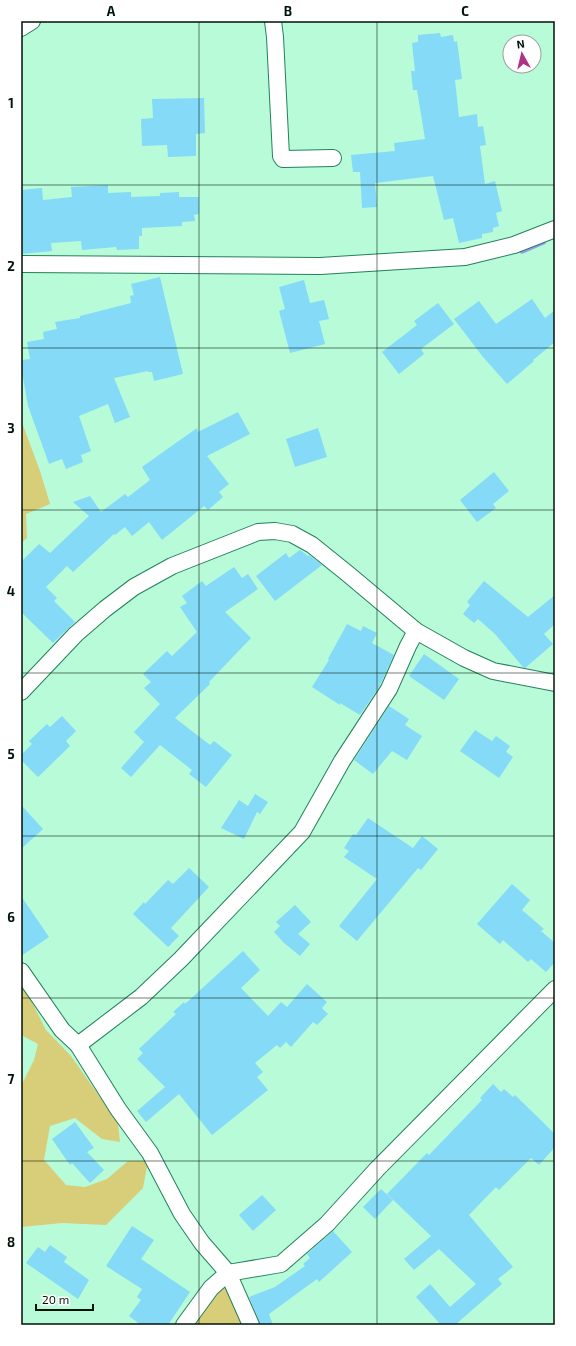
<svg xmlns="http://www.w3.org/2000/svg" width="576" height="1346" font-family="'Exo 2',sans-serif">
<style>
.green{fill:#d8cd79}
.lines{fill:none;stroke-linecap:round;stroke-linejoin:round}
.stream{stroke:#9a9bf0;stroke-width:5.5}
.building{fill:#85daf7}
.street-casing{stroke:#23805b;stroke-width:18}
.street{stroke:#fff;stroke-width:16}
.grid{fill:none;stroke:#001308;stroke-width:1;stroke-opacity:0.55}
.neatline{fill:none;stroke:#001308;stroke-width:1.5}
.grid-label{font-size:13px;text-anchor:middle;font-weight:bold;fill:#001308}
</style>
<rect width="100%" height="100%" fill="#b7fbd9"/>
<g class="green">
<path d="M21 420 40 471 50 504 26 514 27 538 21 543Z"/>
<path d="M21 981 46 1030 71 1056 118 1123 120 1142 102 1139 75 1118 50 1126 44 1160 66 1185 85 1187 107 1179 128 1161H148L143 1188 106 1225 62 1223 21 1227V1086L34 1060 38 1044 21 1035Z"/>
<path d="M222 1280 244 1325H190Z"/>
</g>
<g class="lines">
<path class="stream" d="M522 251 543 242"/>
</g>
<g class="building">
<path d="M440 33 441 37 453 35 454 42 457 41 462 79 455 80 459 117 477 114 478 127 483 126 486 145 480 146 485 184 495 181 502 211 496 213 499 226 493 228V232L482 234V238L459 243 453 218 444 220 433 176 375 183 377 207 362 208 360 172H353L351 155 395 151 394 143 425 139 417 90H413L411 71H415L412 43 418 42V35Z"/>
<path d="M204 98 205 133 196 134V156L168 157 167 145 142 146 141 119 153 118 152 99Z"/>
<path d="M108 185V193L131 192V197L160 196V193L179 192V197H199V214L194 215 195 221 182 222V226L142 228V236H139V249L117 250 116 247 82 250 81 241 51 243 52 251 21 254V190L42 188 43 200 72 197 71 187Z"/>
<path d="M160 277 183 374 154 381 152 372H148V371L114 378 130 417 115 423 108 404 79 416 91 451 81 455 83 462 66 469 62 459 49 464 28 406 21 366V360L30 359 27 342 44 339 43 332 57 329 55 322 80 318V316L131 303 130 296 134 295 131 284Z"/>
<path d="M304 280 310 303 324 300 329 319 319 321 325 344 290 353 279 311 285 309 279 287Z"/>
<path d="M532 299 545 318 555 310V342L533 360 534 361 507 384 483 357 454 319 479 301 496 324Z"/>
<path d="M438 303 454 324 421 349 424 354 399 374 382 352 417 325 414 321Z"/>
<path d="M238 412 250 434 207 456 229 484 219 492 223 497 208 510 204 506 162 540 149 522 132 536 125 527 115 535 114 534 73 572 67 566 46 587 57 598 54 601 75 622 53 643 21 612V562L39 544 50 553 89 516 73 502 90 496 101 512 125 494 128 497 150 480 142 467 197 428 198 432Z"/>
<path d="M318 428 327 457 295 467 286 439Z"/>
<path d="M494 472 509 491 493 504 496 508 477 522 460 500Z"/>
<path d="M300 550 308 556 309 555 322 565 275 601 256 576 286 553 289 558Z"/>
<path d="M234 567 242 578 248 574 258 589 225 612 251 638 209 682 210 684 175 718 210 745 214 741 232 755 206 787 189 774 192 770 160 745 131 777 121 768 144 742 134 732 160 704 144 688 151 682 143 674 167 651 172 656 197 632 180 607 187 603 182 596 202 581 206 586Z"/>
<path d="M484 581 528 617 555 595V624L544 634 553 644 525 668 523 667 495 634 478 619 474 623 463 614 470 605 467 602Z"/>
<path d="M347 624 361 631 363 626 377 633 372 643 394 655 379 687 360 715 340 703V705L312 687 329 660 328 659Z"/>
<path d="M424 654 459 679 444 700 409 676Z"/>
<path d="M389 706 409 719 405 725 422 736 407 760 392 751 373 774 354 760Z"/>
<path d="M62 716 76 731 66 741 70 746 38 777 21 760V755L32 744 29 741 47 724 50 727Z"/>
<path d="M475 730 492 741 496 736 510 746 506 752 513 757 499 778 460 751Z"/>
<path d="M255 794 268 802 260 814 257 812 244 839 221 828 239 800 248 806Z"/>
<path d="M21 805 43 829 21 849Z"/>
<path d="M368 818 413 848 422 836 438 849 421 870 418 868 357 941 339 926 377 879 344 857 349 851 344 848 353 834 356 835Z"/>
<path d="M189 868 209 887 171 928 179 936 168 947 133 914 144 902 145 904 168 880 173 884Z"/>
<path d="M512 884 530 900 522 910 544 929 541 931 555 943V962L546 972 531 959 528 962 503 940 500 944 477 924Z"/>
<path d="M21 896 49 937 21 956Z"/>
<path d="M295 905 311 922 298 934 310 944 300 956 283 942 274 932 280 926 276 922Z"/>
<path d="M243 951 260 970 241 988 268 1016 281 1002 287 1007 307 984 327 1002 322 1008 328 1014 317 1025 313 1022 291 1047 286 1042 280 1048 277 1045 255 1063 263 1072 257 1077 268 1090 212 1135 179 1094 146 1122 137 1111 165 1087 137 1059 143 1053 139 1049 176 1014 173 1012 184 1002 185 1004Z"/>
<path d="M493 1084 501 1092 504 1089 513 1097 515 1095 555 1134V1147L539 1165 531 1158 499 1190 496 1187 469 1215 513 1267 498 1279 502 1284 455 1325H441L416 1297 430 1284 450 1307 476 1284 439 1249 414 1270 404 1259 431 1236 387 1194 427 1153 429 1155 482 1100 480 1098Z"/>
<path d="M75 1122 94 1148 87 1152 104 1170 90 1183 72 1163 70 1165 52 1139Z"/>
<path d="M381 1189 393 1200 375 1219 363 1207Z"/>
<path d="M262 1195 276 1210 253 1231 239 1215Z"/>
<path d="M132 1226 154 1240 141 1259 190 1292 168 1325H141L129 1316 141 1300 137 1297 142 1289 106 1266Z"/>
<path d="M333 1231 352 1252 319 1282 317 1279 269 1314 273 1325H260L249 1297 275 1287 305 1266 303 1264 310 1258 307 1254Z"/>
<path d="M50 1245 67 1257 64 1262 89 1280 78 1299 26 1263 38 1247 45 1252Z"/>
</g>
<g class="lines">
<defs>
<g id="street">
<path d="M273 21 275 37 281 156 283 159 333 158"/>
<path d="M21 28 32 21"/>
<path d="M21 264 320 266 465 257 514 245 555 229"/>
<path d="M21 692 76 634 105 609 134 587 172 566 258 532 275 531 292 534 312 545 348 574 416 631 464 658 493 671 555 683"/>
<path d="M21 971 62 1030 78 1045 118 1109 150 1153 182 1214 202 1243 228 1273 251 1325"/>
<path d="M78 1045 141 997 181 959 302 832 342 761 389 689 408 646 416 631"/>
<path d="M184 1325 211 1288 228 1273 281 1264 327 1224 378 1168 555 989"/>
</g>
</defs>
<use href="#street" class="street-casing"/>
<use href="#street" class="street"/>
</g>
<path class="grid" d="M199 21V1325M377 21V1325M21 185H555M21 348H555M21 510H555M21 673H555M21 836H555M21 998H555M21 1161H555"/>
<rect width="576" height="1346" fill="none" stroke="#ffffff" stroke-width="44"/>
<g transform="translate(522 54) rotate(352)"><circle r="19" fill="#ffffff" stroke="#99a19c"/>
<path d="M0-3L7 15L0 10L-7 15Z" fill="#ac3387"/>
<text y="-6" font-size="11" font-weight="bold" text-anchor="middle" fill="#001308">N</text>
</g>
<path d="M36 1304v6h57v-6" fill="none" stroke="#001308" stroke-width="2"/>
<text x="42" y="1304" font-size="12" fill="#001308" stroke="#ffffff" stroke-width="3" paint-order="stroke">20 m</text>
<rect x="22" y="22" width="532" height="1302" class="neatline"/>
<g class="grid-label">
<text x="111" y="16">A</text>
<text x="288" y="16">B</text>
<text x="465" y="16">C</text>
<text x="11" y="108">1</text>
<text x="11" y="271">2</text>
<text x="11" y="433">3</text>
<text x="11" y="596">4</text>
<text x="11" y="759">5</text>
<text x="11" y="922">6</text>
<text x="11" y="1084">7</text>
<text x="11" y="1247">8</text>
</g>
</svg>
